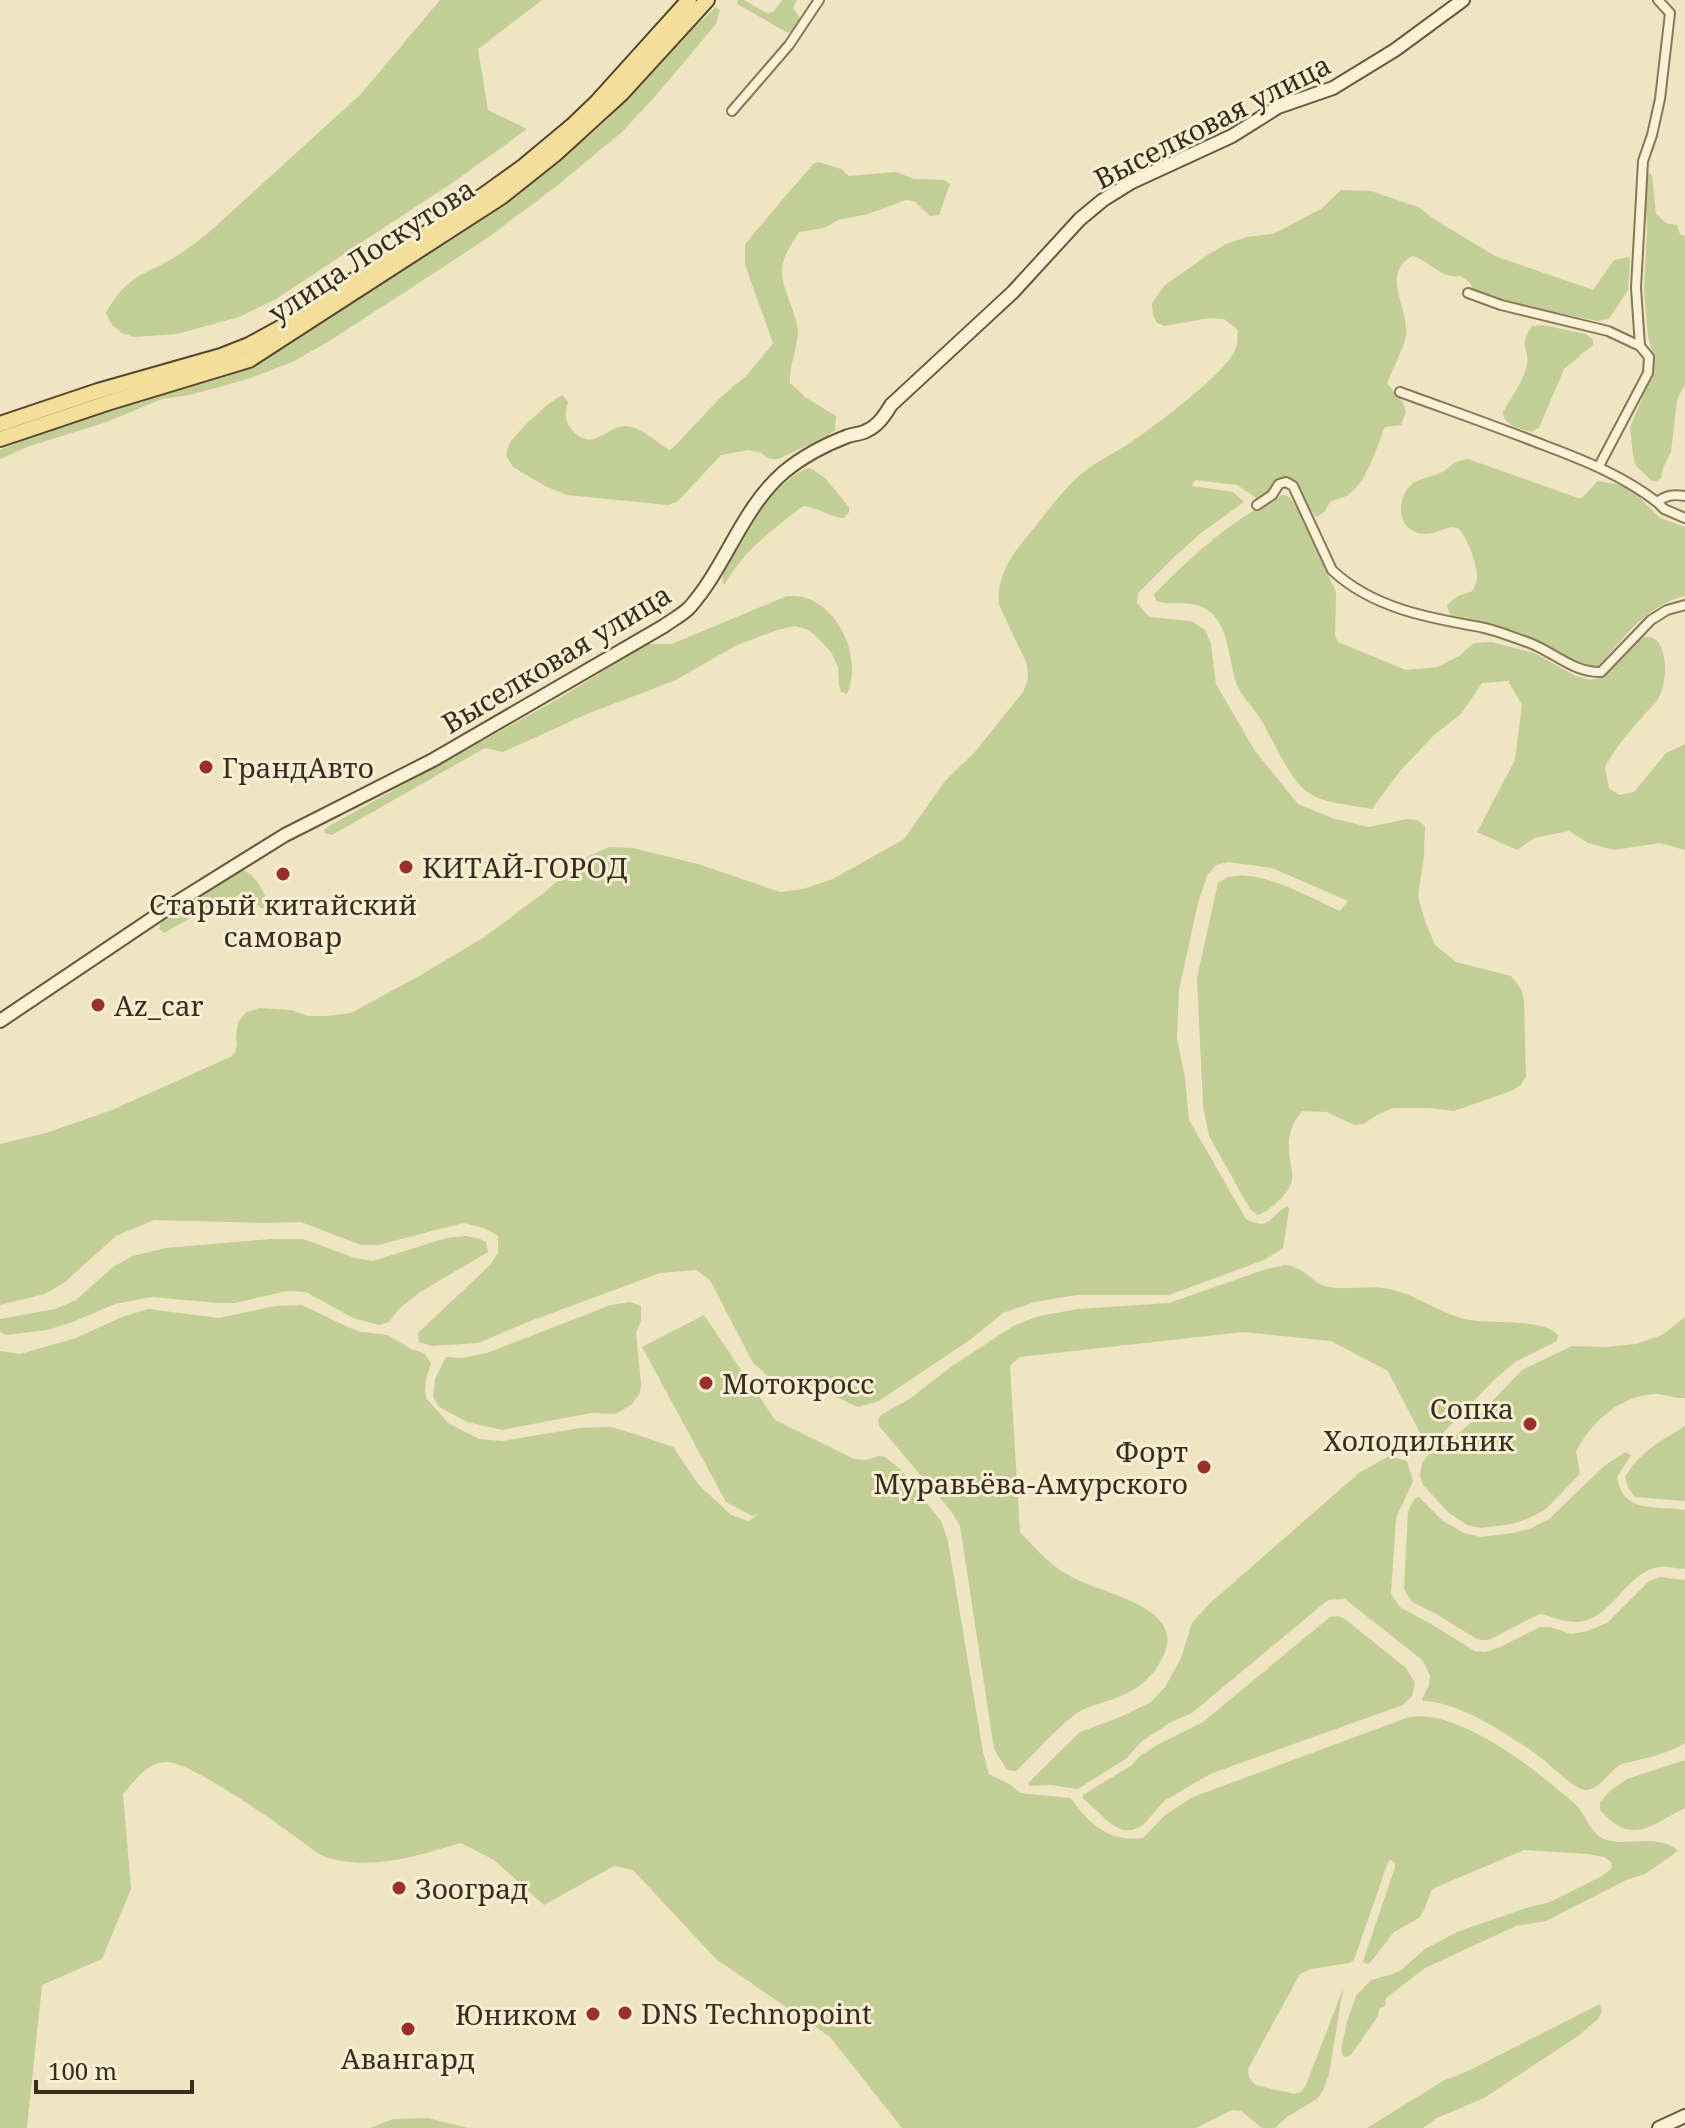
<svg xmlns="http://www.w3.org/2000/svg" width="1685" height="2128" font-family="'Noto Serif',serif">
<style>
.green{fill:#c3cd96}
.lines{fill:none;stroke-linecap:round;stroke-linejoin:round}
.street-casing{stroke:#8a7759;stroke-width:12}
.secondary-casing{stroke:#6b583c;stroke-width:16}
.primary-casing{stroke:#57442e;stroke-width:18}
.street{stroke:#f9f2d6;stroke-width:8}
.secondary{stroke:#f9f2d6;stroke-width:12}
.primary{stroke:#f3de9a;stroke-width:14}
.poi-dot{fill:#9a3028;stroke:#f6efd3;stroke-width:3}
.labels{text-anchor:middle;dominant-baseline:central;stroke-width:6;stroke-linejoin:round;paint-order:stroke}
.street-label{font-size:28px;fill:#392d1e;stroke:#f6efd3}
.poi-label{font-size:28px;fill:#392d1e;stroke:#f6efd3;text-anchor:start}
</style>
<rect width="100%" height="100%" fill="#efe5c3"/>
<g class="green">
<path d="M440 0H542L478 49 488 110 527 129 458 179 276 299 239 317 177 334 134 337 122 333 111 324 106 313C128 272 148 275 183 252 192 246 200 239 208 233L361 94Z"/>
<path d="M738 0H744L768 14 774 11 782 0H797L793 8 800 18C800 26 795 31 788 33L737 4Z"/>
<path d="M716 7 720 10 716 24 659 92 621 133 554 188 483 241 328 342 292 362 248 379 190 395 162 399 107 422 30 446 0 459V450L62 424 206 378 235 373 273 355 410 261 479 220 547 172 607 120 688 33Z"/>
<path d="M819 162 841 169 849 176 896 172 914 179 944 180 950 184 939 215 930 216 914 201 906 200 868 214 838 220 824 228 799 232C777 266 778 271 792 308 794 316 798 324 798 333 797 350 789 366 790 383L805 397 836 416 835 430 828 436 778 459H770L761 453 749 450 721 455 677 502 668 505 567 495 545 486 513 467 506 455C507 452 508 446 510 443 518 431 549 401 562 395L568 402C565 413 564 421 573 431 596 455 610 420 631 427 644 430 658 443 669 450L672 449 720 398 747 375 771 346 773 343 745 265V245L754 233 814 163Z"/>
<path d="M1648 173 1652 175 1656 214 1666 223 1677 225 1680 234 1685 236V384L1677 400 1671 452 1663 468 1661 478 1657 481H1652L1636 466 1633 455 1630 427 1653 373V355L1648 336 1644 291 1647 232 1645 179Z"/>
<path d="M1341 190 1371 191 1418 207 1437 221 1495 256 1593 290 1614 260 1628 257 1630 259 1628 290 1609 319 1598 321 1505 302 1473 290C1470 283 1471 283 1465 279 1455 272 1462 278 1451 276 1437 273 1427 260 1413 256 1379 272 1410 311 1406 336 1403 350 1392 370 1387 383L1403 403 1406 412 1401 425 1385 427C1376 448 1368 481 1348 495 1343 498 1336 499 1330 502L1325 511 1317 517C1302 504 1303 484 1284 478L1269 493 1258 499 1237 485 1195 480 1192 486 1233 492 1244 502 1201 533 1172 559 1138 593 1137 603 1149 617 1191 621 1205 630 1211 644 1216 684 1255 751 1298 804 1332 818 1369 827 1407 819 1417 820 1425 826 1424 856 1418 896 1425 921 1435 945 1456 962 1511 976 1521 989 1524 999 1526 1076 1521 1085 1511 1091 1454 1111 1429 1108H1393L1379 1114 1363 1124 1354 1125 1327 1112 1302 1111C1289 1128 1287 1138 1290 1160 1291 1166 1293 1173 1292 1180 1291 1192 1268 1213 1257 1215L1250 1209 1209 1136 1203 1106 1197 978 1218 883C1221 881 1225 878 1229 877 1260 868 1312 899 1340 911L1348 901 1272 868 1228 862 1216 865 1207 876 1198 903 1179 990 1177 1038 1185 1078 1189 1120 1246 1219C1271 1232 1269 1215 1288 1206L1289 1210 1283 1248 1264 1260 1169 1295H1076L1035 1302 1003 1313 971 1339 879 1401 858 1407 805 1383 773 1380 753 1363 710 1280 696 1270 660 1273 528 1322 478 1343 432 1346 419 1342 418 1333 490 1265 498 1253V1236L484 1228 463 1223 378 1245H361L301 1222 267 1223 154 1220 116 1236 65 1282 45 1294 0 1305V1144L46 1133 112 1110 230 1057 235 1052 237 1045 236 1037 238 1022 246 1012 260 1008 291 1010 308 1016H327L351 1013 419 976 486 936 542 894 587 857 609 847 633 848 698 864 780 892 803 889 833 879 904 839 945 781 974 753 1023 692 1028 679 1027 664 999 605C996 577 1012 554 1029 534 1045 515 1067 484 1086 470 1101 459 1118 451 1133 441 1157 424 1227 373 1236 348 1238 343 1237 335 1238 330L1224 319 1210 318 1164 326 1157 323 1153 315 1152 303 1164 286 1209 254 1226 244 1247 237 1273 234 1321 209Z"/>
<path d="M1543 325 1586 334 1593 340V345L1564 369 1539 428 1531 432C1519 428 1504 426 1503 412 1511 398 1524 380 1527 364 1529 346 1518 347 1532 326Z"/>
<path d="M1468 459 1578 498H1582L1598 481 1617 484 1634 492 1660 518 1685 527V596C1646 605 1623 639 1597 668 1573 669 1555 650 1535 640 1519 633 1492 624 1475 622 1460 621 1450 621 1447 605L1458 596 1473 591C1473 589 1477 581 1477 579 1479 569 1466 532 1457 528 1444 523 1430 544 1409 528 1396 518 1400 494 1412 484 1418 479 1428 478 1435 475 1450 470 1451 461 1468 459Z"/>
<path d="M810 468 825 478 849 507V512L844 518C829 517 817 507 803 506 773 529 743 551 725 584H723C716 556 781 473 810 468Z"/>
<path d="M1282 495C1290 495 1293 502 1297 508L1336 592 1335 636 1338 642 1406 670 1438 667 1459 656 1474 643 1492 642 1534 653 1576 676 1590 680 1604 677 1641 638C1651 635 1657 638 1661 647 1667 661 1666 683 1659 697 1656 704 1648 710 1643 716 1629 732 1615 748 1605 767L1609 788 1619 795 1634 792 1666 753 1685 744V850L1660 843 1614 850 1588 843 1569 831 1534 838 1517 850 1477 832 1515 760 1522 705 1508 681 1482 683 1461 714 1435 734 1400 771 1372 809C1352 805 1324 804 1307 792 1288 777 1274 741 1261 720 1253 707 1239 694 1235 679 1229 658 1228 625 1209 611 1191 598 1173 607 1156 601L1154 594C1193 555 1232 519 1282 495Z"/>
<path d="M787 596C794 596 801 596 806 598 842 610 862 661 847 694L841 692 839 685 838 667 831 652 815 635 806 629 795 626 777 630 735 646 676 680 587 714 503 752 485 748 332 835 325 833 324 830 331 825 556 700 648 644H672Z"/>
<path d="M243 870C257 875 263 893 270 905L268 907 261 908 245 893 213 905 164 933 159 929 161 922 236 872Z"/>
<path d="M466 1236 480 1239 486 1242 488 1252 420 1292 399 1309 389 1322 379 1325 353 1318 306 1292 287 1291 235 1303H218L152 1297 115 1304 73 1322 47 1330 6 1335 0 1332V1319L55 1309 76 1300 113 1267 133 1256 165 1248 271 1239H303L355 1258 373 1261 446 1238Z"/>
<path d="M1285 1265C1300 1265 1309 1279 1322 1285 1340 1292 1364 1285 1383 1288 1414 1292 1439 1314 1469 1320 1493 1324 1542 1318 1558 1335L1557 1341 1515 1362 1493 1381 1441 1435 1430 1438 1421 1435 1388 1371 1331 1341 1243 1332 1020 1357 1010 1366 1020 1532C1037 1550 1053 1569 1076 1579 1099 1590 1127 1596 1149 1611 1164 1622 1172 1634 1165 1652 1154 1679 1134 1693 1107 1701 1095 1705 1083 1708 1073 1716 1053 1732 1035 1753 1016 1771L1007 1770 994 1749 960 1526 951 1511 879 1426 878 1420 881 1415 911 1398 948 1369 1013 1326 1039 1316 1078 1309 1169 1303 1266 1269Z"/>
<path d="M630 1302 641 1306V1321L636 1333 641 1384 640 1393 632 1404 616 1414 591 1413 502 1430 467 1422 439 1407 433 1397 435 1379 446 1357 462 1358 487 1353 611 1305Z"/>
<path d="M302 1305 350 1328 362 1332 388 1335 411 1349 424 1353 431 1363 426 1379 425 1392 427 1399 448 1423 479 1439 502 1441 580 1428 610 1427 632 1433 673 1447 698 1484 731 1515 749 1521 759 1513 752 1516 726 1502 642 1347 704 1315 775 1420 854 1459 866 1460 879 1456 885 1457 900 1469 941 1521 948 1541 983 1752 989 1774 1011 1785 1020 1793 1070 1798C1076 1803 1078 1809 1083 1814 1100 1833 1118 1841 1143 1838L1165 1815 1193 1797 1409 1717C1461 1709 1537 1771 1575 1804 1586 1814 1589 1831 1602 1838 1621 1849 1657 1831 1678 1851L1645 1874 1626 1880 1546 1921 1516 1926 1425 1968 1386 1998 1385 2006 1379 2009 1378 2016 1351 2055 1346 2057 1343 2056 1341 2050 1347 2022 1356 1996 1371 1980 1393 1974 1401 1970 1425 1949 1457 1932 1526 1908 1550 1902 1602 1876 1612 1868 1611 1862 1604 1857 1588 1854 1524 1850 1432 1889 1424 1910 1419 1918 1394 1932 1370 1963 1366 1964 1363 1961 1395 1867V1863L1391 1860 1388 1862 1354 1960 1349 1963 1311 1969 1300 1974 1248 2069 1249 2077 1255 2085 1294 2094 1301 2092 1306 2085 1343 1989 1329 2074 1323 2091 1317 2099 1287 2117 1275 2128H1262L1241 2111 1232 2110 1196 2128H902L830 2037 716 1959 633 1870 614 1866 544 1905 494 1860 461 1843C417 1855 375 1871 329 1858 317 1855 304 1842 293 1835 271 1819 189 1761 166 1762 147 1762 134 1782 123 1794L131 1889 102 1959 42 1985 27 2128H0V1351L20 1354 76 1338 122 1317 148 1309 219 1318 275 1306Z"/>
<path d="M1685 1317V1398C1674 1399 1664 1393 1654 1394 1618 1397 1593 1421 1576 1451L1580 1474 1546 1509 1529 1518 1512 1524 1481 1528 1467 1525 1449 1513 1423 1485 1420 1476 1422 1463 1428 1455 1449 1442 1477 1417 1522 1370 1572 1346 1605 1347 1636 1344 1662 1335Z"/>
<path d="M1685 1426V1501L1635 1497 1629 1489 1625 1477C1642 1450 1658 1443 1685 1426Z"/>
<path d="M1625 1452 1631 1455 1617 1477C1623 1515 1657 1505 1685 1510V1569C1674 1568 1664 1565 1654 1568 1624 1577 1611 1619 1578 1622 1567 1623 1553 1617 1541 1614L1537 1615 1489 1640H1482L1477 1639 1436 1614 1412 1602 1404 1589 1408 1512 1414 1499 1419 1497 1443 1521 1464 1533 1481 1537 1513 1533 1532 1528 1549 1519 1604 1466Z"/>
<path d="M1389 1456 1407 1461 1413 1481 1396 1518 1391 1594 1400 1607 1431 1624 1475 1651 1485 1652 1498 1648 1540 1627H1550L1571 1634 1587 1631 1607 1623 1649 1581 1660 1577 1685 1580V1743C1670 1752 1655 1756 1638 1760 1633 1762 1625 1762 1620 1765 1609 1771 1599 1791 1585 1790 1575 1789 1553 1768 1545 1761 1517 1739 1459 1701 1423 1701L1422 1699 1429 1685 1430 1675 1422 1660 1345 1599 1328 1600 1192 1713 1171 1722 1141 1742 1127 1758 1078 1789 1050 1785 1029 1786 1028 1783 1080 1732 1118 1718 1151 1702 1165 1687 1181 1658 1192 1623 1210 1603 1359 1473Z"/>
<path d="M1338 1616 1345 1619 1406 1668 1415 1683 1412 1696 1403 1705 1210 1774 1164 1801 1143 1825 1133 1830H1122L1111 1824 1083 1798V1795L1132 1765 1140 1756 1157 1745 1203 1722 1330 1617Z"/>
<path d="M1685 1760V1808C1649 1826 1632 1846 1600 1810V1802L1611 1790 1627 1779Z"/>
<path d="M1600 2004 1602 2012 1598 2019 1578 2036 1484 2098 1437 2118 1423 2128H1367L1443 2081 1468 2071Z"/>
<path d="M428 2118 468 2128H370L393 2119Z"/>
</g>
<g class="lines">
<defs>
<g id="street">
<path d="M732 111 789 45 819 0"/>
<path d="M1468 293 1501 305 1608 331 1640 346"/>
<path d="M1400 392C1449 410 1498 427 1546 446 1586 461 1623 476 1657 502 1667 495 1673 494 1685 496"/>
<path d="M1599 466 1648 373 1649 357 1640 346 1636 288 1643 161 1652 135 1660 99 1670 13 1658 0"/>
<path d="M1657 502 1664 509 1685 518"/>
<path d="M1257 505 1272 495 1279 484 1286 482 1293 486 1332 570C1372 608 1429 618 1480 627 1496 630 1512 637 1527 642 1553 651 1573 673 1601 672L1651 620 1667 610 1685 605"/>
</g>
<g id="secondary">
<path d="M0 1021 174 904 285 835 433 760 664 626C672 620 682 615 689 608 726 567 741 509 784 472 802 457 827 444 848 436 854 434 861 434 866 431 878 426 885 415 891 405L1013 292 1080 219 1103 200 1132 182 1232 136 1278 107 1333 88 1395 50 1463 0"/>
<path d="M1659 2128 1685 2116"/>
</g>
<g id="primary">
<path d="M0 424 98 391 221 356 249 345 282 327 474 202 524 166 572 126 597 102 689 0"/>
<path d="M0 439 107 403 249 360 501 197 554 155 622 93 707 0"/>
</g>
</defs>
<use href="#street" class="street-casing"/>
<use href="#secondary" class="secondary-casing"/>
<use href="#primary" class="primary-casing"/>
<use href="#street" class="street"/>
<use href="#secondary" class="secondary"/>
<use href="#primary" class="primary"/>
</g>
<g class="poi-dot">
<circle cx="206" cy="767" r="8"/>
<circle cx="406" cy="867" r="8"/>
<circle cx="283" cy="874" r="8"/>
<circle cx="98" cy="1005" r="8"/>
<circle cx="706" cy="1383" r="8"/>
<circle cx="1530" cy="1424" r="8"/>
<circle cx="1204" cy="1467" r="8"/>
<circle cx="399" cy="1888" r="8"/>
<circle cx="625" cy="2013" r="8"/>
<circle cx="593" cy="2014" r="8"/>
<circle cx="408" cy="2029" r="8"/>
</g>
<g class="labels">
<g class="street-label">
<text transform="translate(1212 121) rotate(-27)">Выселковая улица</text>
<text transform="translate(371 250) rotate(-33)">улица Лоскутова</text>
<text transform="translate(556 658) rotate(-31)">Выселковая улица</text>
</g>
<g class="poi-label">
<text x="222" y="767">ГрандАвто</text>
<text x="422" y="867">КИТАЙ-ГОРОД</text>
<text x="283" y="904" text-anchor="middle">Старый китайский<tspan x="283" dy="32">самовар</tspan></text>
<text x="114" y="1005">Az_car</text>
<text x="722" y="1383">Мотокросс</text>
<text x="1514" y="1408" text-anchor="end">Сопка<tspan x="1514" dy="32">Холодильник</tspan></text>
<text x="1188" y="1451" text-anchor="end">Форт<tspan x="1188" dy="32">Муравьёва-Амурского</tspan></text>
<text x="415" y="1888">Зооград</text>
<text x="641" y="2013">DNS Technopoint</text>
<text x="577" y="2014" text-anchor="end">Юником</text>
<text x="408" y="2058" text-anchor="middle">Авангард</text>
</g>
</g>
<path d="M36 2080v12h156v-12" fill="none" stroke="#392d1e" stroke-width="4"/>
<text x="48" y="2080" font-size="24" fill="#392d1e" stroke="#f6efd3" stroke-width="6" paint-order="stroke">100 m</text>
</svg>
